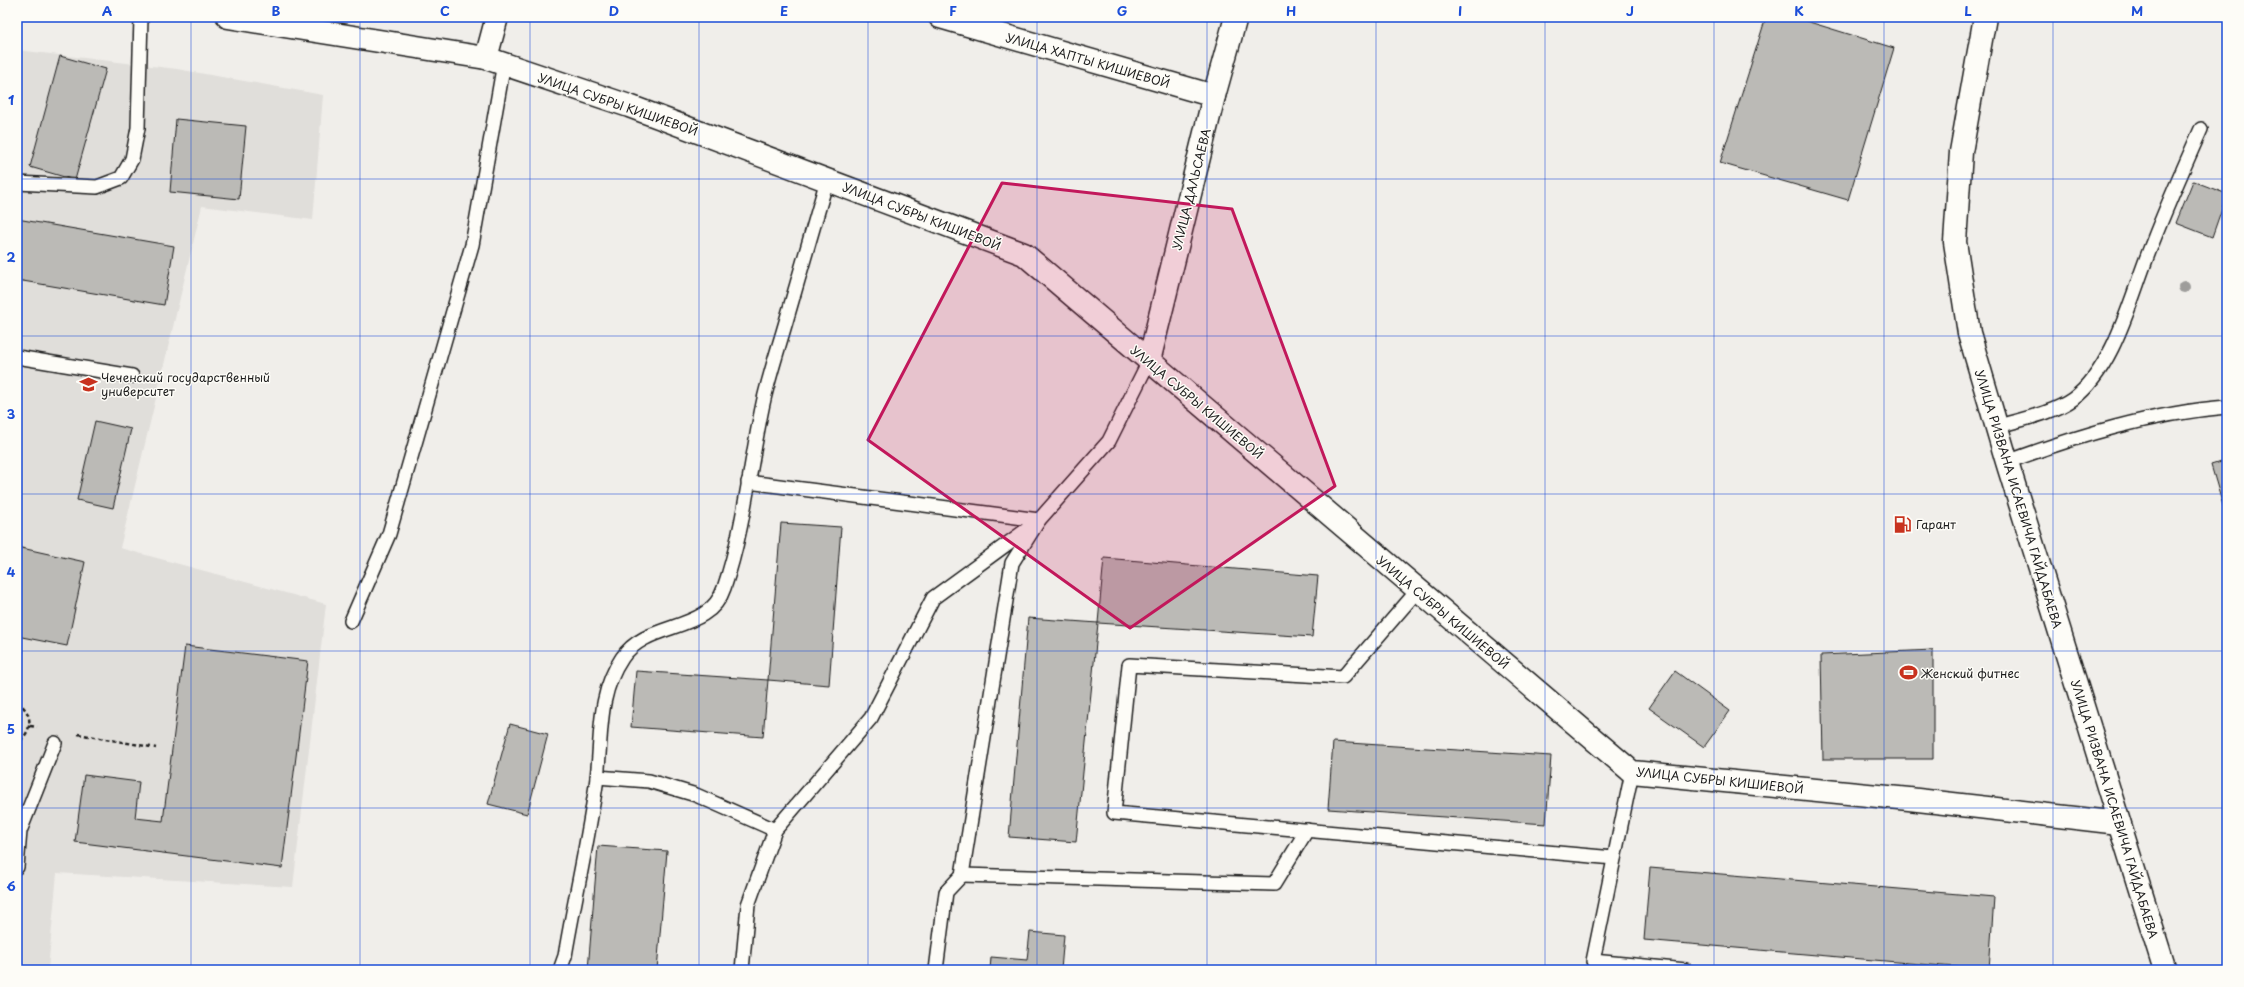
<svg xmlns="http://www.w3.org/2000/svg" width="2244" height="987" font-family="'Playpen Sans',sans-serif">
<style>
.built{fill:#e0deda}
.building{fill:#bbbab6;stroke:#1c1c1c}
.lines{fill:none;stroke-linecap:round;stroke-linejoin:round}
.lane-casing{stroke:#1c1c1c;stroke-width:16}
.street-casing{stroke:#1c1c1c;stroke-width:25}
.secondary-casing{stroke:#1c1c1c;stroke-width:25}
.path{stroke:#1c1c1c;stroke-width:2.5;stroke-dasharray:4 3;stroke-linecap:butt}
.lane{stroke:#fdfcf7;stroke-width:13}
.street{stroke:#fdfcf7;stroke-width:22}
.secondary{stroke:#fdfcf7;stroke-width:22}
.tree{fill:#9e9d9b}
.marked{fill:#c2185b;fill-opacity:0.2;stroke:#c2185b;stroke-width:3;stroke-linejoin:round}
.grid{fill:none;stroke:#1d4ed8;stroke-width:1;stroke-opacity:0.55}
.labels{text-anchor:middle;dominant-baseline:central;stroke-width:3;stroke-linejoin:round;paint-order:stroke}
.street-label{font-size:12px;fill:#1c1c1c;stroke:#fdfcf7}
.poi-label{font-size:12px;fill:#1c1c1c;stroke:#fdfcf7;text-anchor:start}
.neatline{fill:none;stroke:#1d4ed8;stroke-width:1.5}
.grid-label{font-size:13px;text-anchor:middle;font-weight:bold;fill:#1d4ed8}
</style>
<rect width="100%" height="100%" fill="#f0eeea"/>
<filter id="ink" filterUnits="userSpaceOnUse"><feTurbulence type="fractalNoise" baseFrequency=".025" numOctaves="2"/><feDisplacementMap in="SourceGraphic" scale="8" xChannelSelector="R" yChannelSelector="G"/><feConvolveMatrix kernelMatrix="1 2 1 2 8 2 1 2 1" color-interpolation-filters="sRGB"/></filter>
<g filter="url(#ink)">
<path class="built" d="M17 50 177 69 323 95 313 220 202 206 120 548 326 604 293 887 57 873 48 970H17Z"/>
<g class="building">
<path d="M1766 17H1793L1894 48 1848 200 1720 163Z"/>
<path d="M60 56 106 69 75 180 30 167Z"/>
<path d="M176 119 246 126 239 199 170 192Z"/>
<path d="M2193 181 2227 194 2212 237 2176 223Z"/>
<path d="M17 219 174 246 164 305 17 280Z"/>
<path d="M95 421 131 429 113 508 77 500Z"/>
<path d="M2227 460V519L2211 465Z"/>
<path d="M781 523 841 527 829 685 768 680Z"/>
<path d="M17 547 85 562 67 646 17 636Z"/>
<path d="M1104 558 1318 576 1312 637 1098 623Z"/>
<path d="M1028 618 1098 623 1076 842 1009 837Z"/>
<path d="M185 646 308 661 282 868 75 842 84 775 139 782 135 818 163 821Z"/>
<path d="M1933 650V759H1823L1821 655Z"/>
<path d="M636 671 768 680 763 737 631 727Z"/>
<path d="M1675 671 1730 711 1704 747 1649 708Z"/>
<path d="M510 724 548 734 527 814 488 804Z"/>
<path d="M1333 742 1551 756 1546 824 1328 809Z"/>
<path d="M598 846 667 851 657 970H588Z"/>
<path d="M1650 868 1994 897 1989 970 1644 940Z"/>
<path d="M1030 932 1064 935 1061 970H990L991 957 1027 960Z"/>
</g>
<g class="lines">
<defs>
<g id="lane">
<path d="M17 183 97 187 121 178 132 159 138 128 141 17"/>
<path d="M17 357 132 376"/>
<path d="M1996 427C2021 419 2052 414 2073 399 2116 367 2132 292 2152 244 2167 205 2184 167 2201 129"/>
<path d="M2007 462C2077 436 2152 413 2227 407"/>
<path d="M748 482 1039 520"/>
<path d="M1418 590 1343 677 1129 665 1114 813 1614 858"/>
<path d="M351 621 389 534 472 245 504 63"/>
<path d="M1632 772 1593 961 1686 970"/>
<path d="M597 777 649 781 696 795 775 830"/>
<path d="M17 867 20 831 55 743"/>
<path d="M962 875 1274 884 1307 830"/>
<path d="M560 970 565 956C575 897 589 837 597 778 602 736 597 695 622 658 647 620 709 634 724 588 745 527 750 461 764 399 770 374 778 349 785 325 799 276 813 228 827 180"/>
<path d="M742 970 748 905 775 830 871 718 933 598 1033 525"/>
<path d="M936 970 946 892 962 875 1012 563 1039 520 1109 441 1149 361"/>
</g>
<g id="street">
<path d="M228 17 486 58 629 106 1024 254 1632 772 1909 799 2119 823"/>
<path d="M940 17 1214 96"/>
<path d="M486 58 497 17"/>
<path d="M1149 361 1214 96 1236 17"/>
</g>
<path id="secondary" d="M1985 17 1961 152 1955 242 1969 333 2007 462 2165 970"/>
</defs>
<use href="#lane" class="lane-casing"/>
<use href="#street" class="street-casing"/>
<use href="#secondary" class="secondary-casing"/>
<g class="path">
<path d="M17 674 23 648"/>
<path d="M17 702C34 713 33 732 17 743"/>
<path d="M30 726 37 727"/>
<path d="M78 734 156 748"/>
</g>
<use href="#lane" class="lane"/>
<use href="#street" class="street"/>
<use href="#secondary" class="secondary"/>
</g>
<circle class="tree" cx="2184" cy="287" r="6"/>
</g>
<path class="marked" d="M1002 183 1232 209 1335 486 1130 628 868 440Z"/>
<path class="grid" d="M191 17V970M360 17V970M530 17V970M699 17V970M868 17V970M1037 17V970M1207 17V970M1376 17V970M1545 17V970M1714 17V970M1884 17V970M2053 17V970M17 179H2227M17 336H2227M17 494H2227M17 651H2227M17 808H2227"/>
<defs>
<symbol id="university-bare" viewBox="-9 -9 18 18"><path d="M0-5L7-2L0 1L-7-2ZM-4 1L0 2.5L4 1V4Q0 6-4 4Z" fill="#c8321e" stroke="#fdfcf7" stroke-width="2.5" paint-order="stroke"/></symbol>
<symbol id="fuel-bare" viewBox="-9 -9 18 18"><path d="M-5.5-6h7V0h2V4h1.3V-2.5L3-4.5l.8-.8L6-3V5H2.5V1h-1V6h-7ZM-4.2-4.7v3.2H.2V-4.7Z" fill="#c8321e" stroke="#fdfcf7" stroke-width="2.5" paint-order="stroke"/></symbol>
<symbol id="stadium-bare" viewBox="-9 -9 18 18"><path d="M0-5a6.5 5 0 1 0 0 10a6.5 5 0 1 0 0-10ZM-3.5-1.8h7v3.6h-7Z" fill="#c8321e" stroke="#fdfcf7" stroke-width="2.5" paint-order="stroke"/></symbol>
</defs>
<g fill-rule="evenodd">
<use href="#university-bare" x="76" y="372" width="25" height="25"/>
<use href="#fuel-bare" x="1890" y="512" width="25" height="25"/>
<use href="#stadium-bare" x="1896" y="660" width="25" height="25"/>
</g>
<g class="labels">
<g class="street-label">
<text transform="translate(1088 60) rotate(16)">УЛИЦА ХАПТЫ КИШИЕВОЙ</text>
<text transform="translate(618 104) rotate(19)">УЛИЦА СУБРЫ КИШИЕВОЙ</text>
<text transform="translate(1191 189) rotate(-76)">УЛИЦА ДАЛЬСАЕВА</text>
<text transform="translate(922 216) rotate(21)">УЛИЦА СУБРЫ КИШИЕВОЙ</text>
<text transform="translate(1197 402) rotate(40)">УЛИЦА СУБРЫ КИШИЕВОЙ</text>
<text transform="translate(2019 499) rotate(73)">УЛИЦА РИЗВАНА ИСАЕВИЧА ГАЙДАБАЕВА</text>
<text transform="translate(1443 612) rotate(40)">УЛИЦА СУБРЫ КИШИЕВОЙ</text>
<text transform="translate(1720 780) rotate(6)">УЛИЦА СУБРЫ КИШИЕВОЙ</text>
<text transform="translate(2115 809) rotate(73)">УЛИЦА РИЗВАНА ИСАЕВИЧА ГАЙДАБАЕВА</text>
</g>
<g class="poi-label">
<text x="101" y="377">Чеченский государственный<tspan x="101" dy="14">университет</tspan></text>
<text x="1916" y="524">Гарант</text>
<text x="1921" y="673">Женский фитнес</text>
</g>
</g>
<rect width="2244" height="987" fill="none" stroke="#fdfcf7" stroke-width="44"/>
<rect x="22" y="22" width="2200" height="943" class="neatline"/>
<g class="grid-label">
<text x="107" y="16">A</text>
<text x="276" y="16">B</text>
<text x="445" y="16">C</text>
<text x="614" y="16">D</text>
<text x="784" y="16">E</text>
<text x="953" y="16">F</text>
<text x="1122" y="16">G</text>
<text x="1291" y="16">H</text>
<text x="1460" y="16">I</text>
<text x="1630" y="16">J</text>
<text x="1799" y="16">K</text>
<text x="1968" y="16">L</text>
<text x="2137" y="16">M</text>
<text x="11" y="105">1</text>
<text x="11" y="262">2</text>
<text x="11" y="419">3</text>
<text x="11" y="577">4</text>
<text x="11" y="734">5</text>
<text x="11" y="891">6</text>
</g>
</svg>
